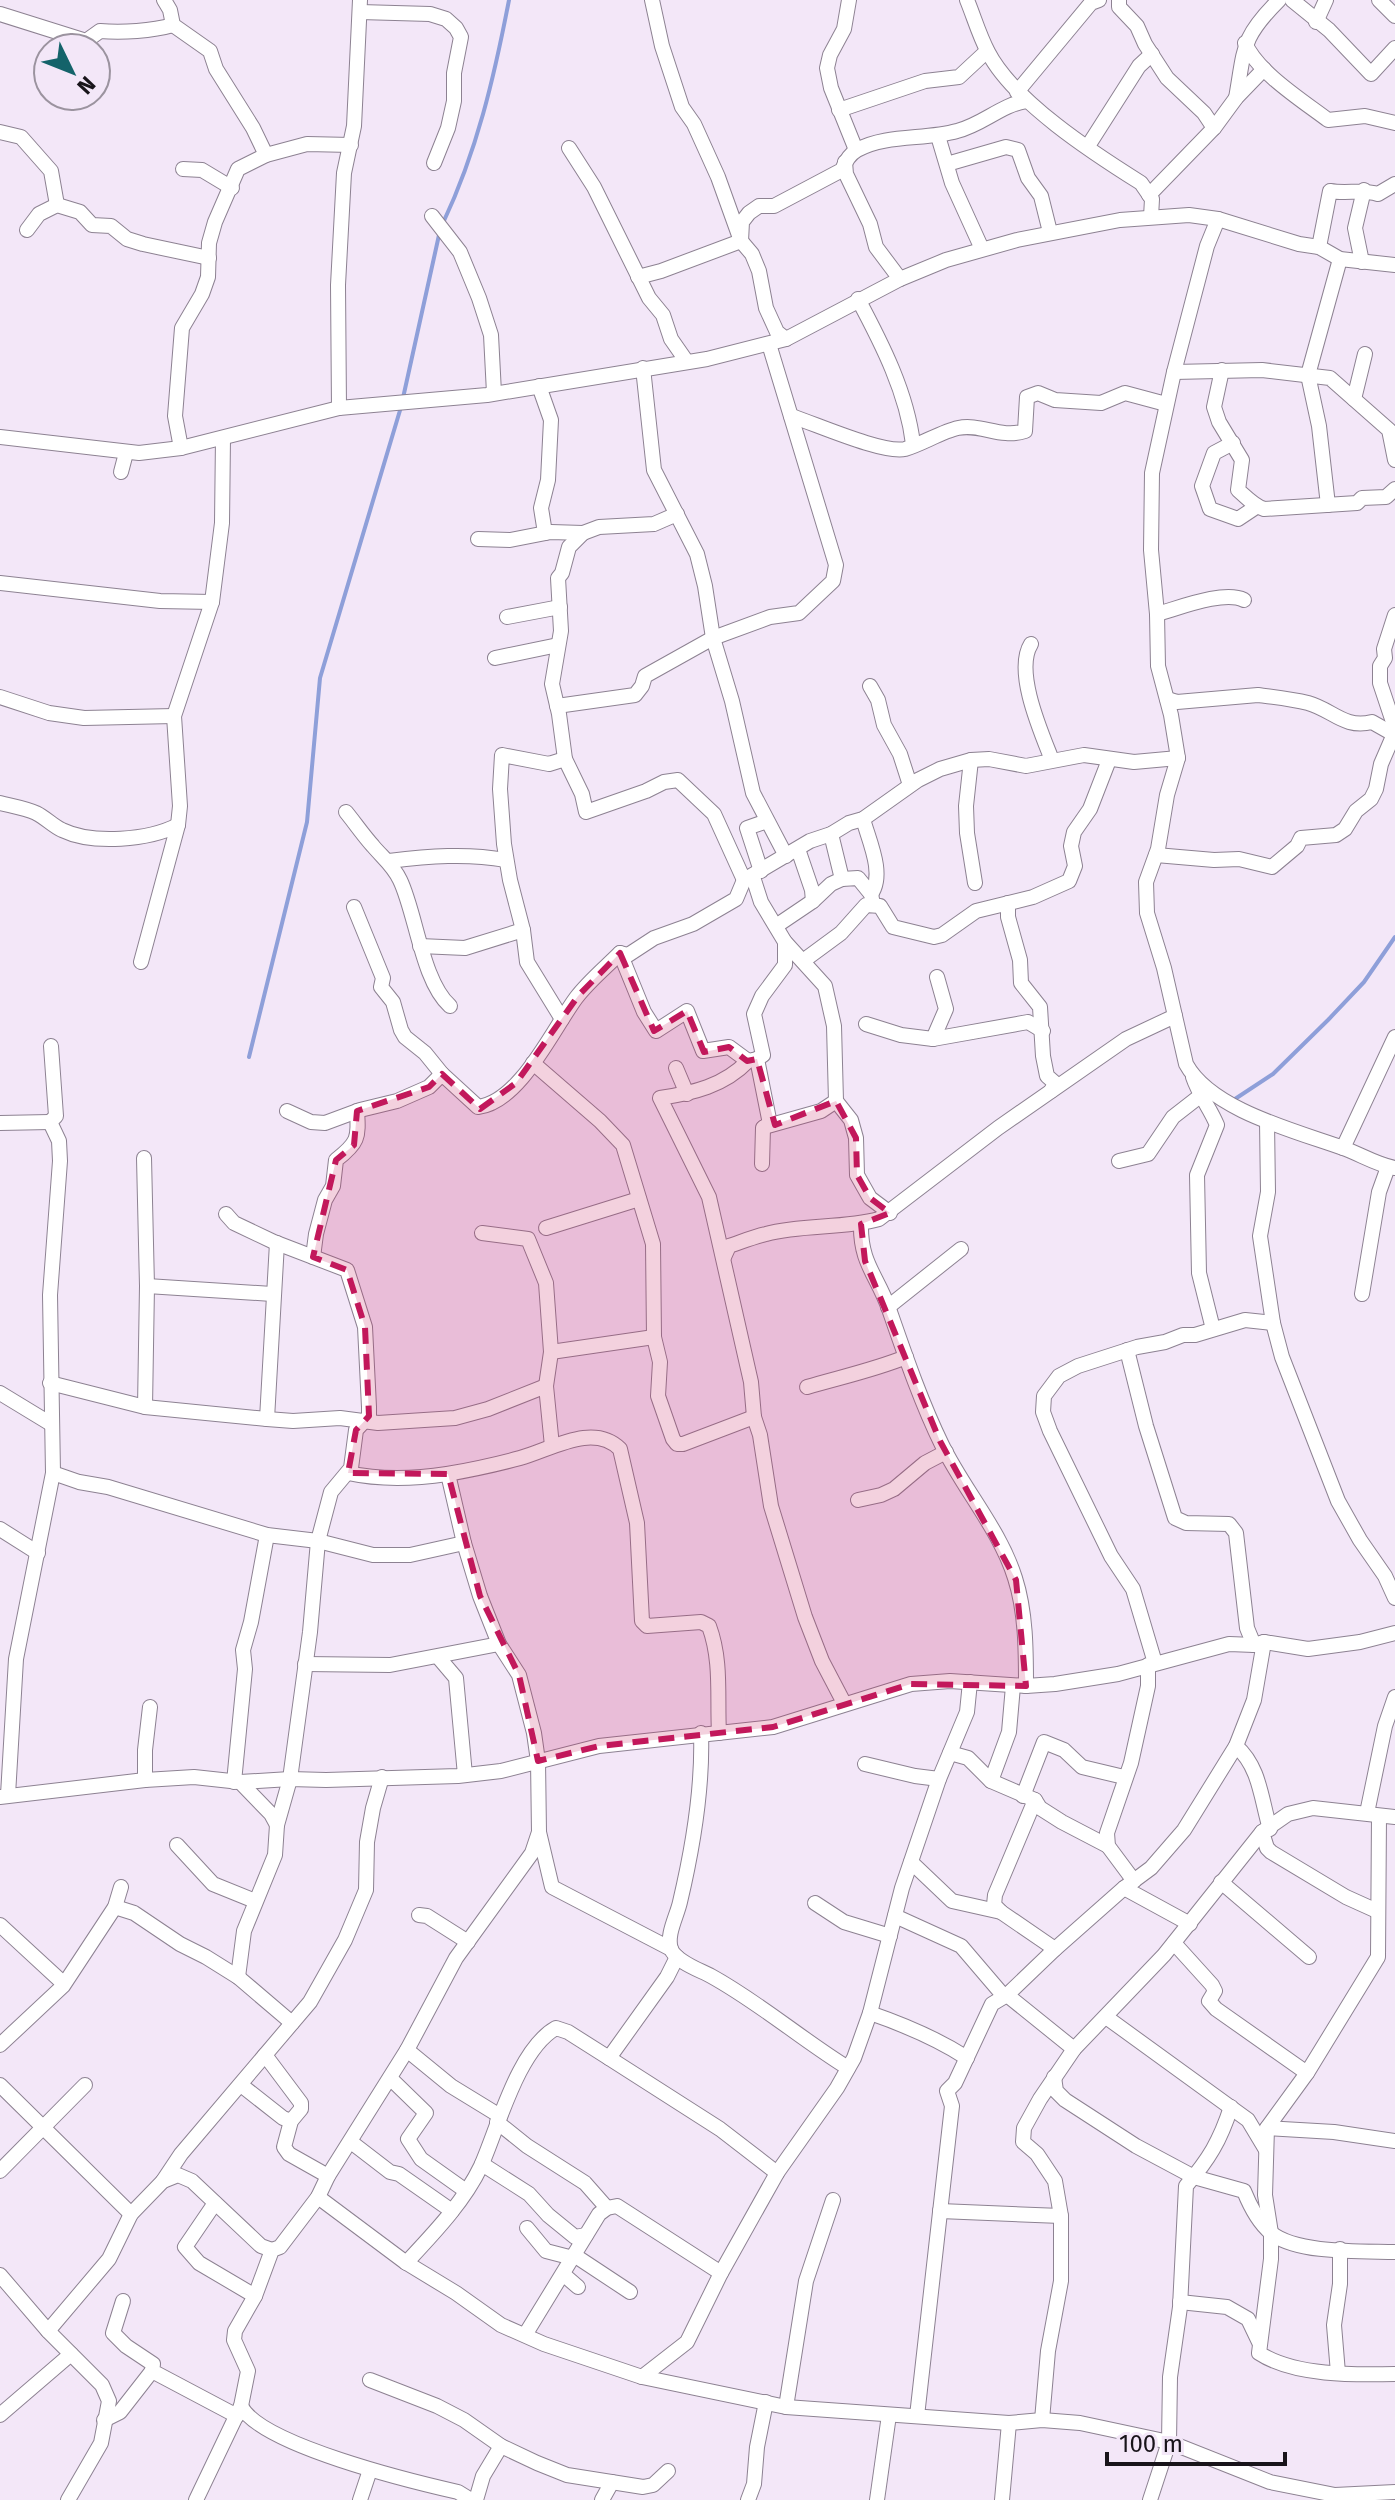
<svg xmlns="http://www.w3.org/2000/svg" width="1395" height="2500" font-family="'Fira Sans',sans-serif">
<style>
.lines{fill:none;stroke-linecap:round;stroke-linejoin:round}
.stream{stroke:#8e9fd9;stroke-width:4}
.street-casing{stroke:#8d8292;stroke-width:16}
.street{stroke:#fff;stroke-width:14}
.marked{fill:#c2185b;fill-opacity:0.2;stroke:#c2185b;stroke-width:6;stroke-dasharray:16 10;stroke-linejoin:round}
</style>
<rect width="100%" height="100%" fill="#f3e7f8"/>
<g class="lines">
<g class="stream">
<path d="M443 223C477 151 494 78 509 0"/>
<path d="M403 398 439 235"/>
<path d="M249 1057 307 822 320 678 401 407"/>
<path d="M1235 1099 1273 1074 1328 1020 1364 982 1395 937"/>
</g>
<defs>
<g id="street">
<path d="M164 0 170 10 173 25 210 51 216 69 253 128 266 155"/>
<path d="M652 0 662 46 682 107 694 124 718 177 741 241 752 254 759 271 766 308 777 332 786 339"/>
<path d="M849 0 844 29 830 55 827 68 831 88 856 150"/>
<path d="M967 0C974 17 979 35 988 52 1013 101 1093 153 1141 183L1152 199 1151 217"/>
<path d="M1119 0V7L1137 26 1145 44 1167 78 1204 113 1214 128"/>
<path d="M1292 0 1329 30 1371 74 1395 48"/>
<path d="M1379 0 1395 16"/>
<path d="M360 12 430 14 446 19 456 28 461 37 454 73V101L448 128 434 163"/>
<path d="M0 14 86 41 100 31C122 33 152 31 173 25"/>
<path d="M1316 22 1326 0"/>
<path d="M1245 43C1257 72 1303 101 1328 120L1365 116 1395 123"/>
<path d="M1017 92 1091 3 1099 0"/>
<path d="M1236 98C1245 47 1241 38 1279 0"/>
<path d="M839 110 925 81 959 77 987 51"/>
<path d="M0 132 21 137 51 171 57 205"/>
<path d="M938 136 952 183 982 249"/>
<path d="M1088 146 1139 66 1152 54"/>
<path d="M569 148 594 187 649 298 663 315 671 339 687 362"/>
<path d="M845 162 846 174 870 224 876 247 900 279"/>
<path d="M947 164 1006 147 1018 150 1028 178 1041 196 1050 232"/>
<path d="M183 169 202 170 232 188"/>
<path d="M1149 195 1214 128 1236 98 1264 69"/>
<path d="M432 216 460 252 479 298 491 335 494 393"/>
<path d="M1218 219 1207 246 1174 372 1152 473 1151 550 1157 614 1158 666 1171 715 1178 758 1167 795 1158 849 1146 882 1147 913 1164 968 1186 1064C1211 1110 1296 1131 1343 1148 1360 1154 1377 1165 1395 1168"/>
<path d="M27 230 39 214 57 205 80 212 92 225 111 226 127 239 143 244 209 258"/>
<path d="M1319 247 1330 191C1347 194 1362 189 1378 194L1395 184"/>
<path d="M1362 262 1355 228 1364 190"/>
<path d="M638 277 661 271 741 241 742 222 749 213 759 206H774L842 170C845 162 850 154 857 150 886 134 925 140 957 131 982 125 1001 105 1026 101"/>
<path d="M858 299C882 344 907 393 913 444"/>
<path d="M643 368 654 470 697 554 705 586 713 638 732 701 753 793 786 856"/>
<path d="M1222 370 1214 407 1219 422 1242 460 1238 490C1246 497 1254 506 1264 509L1357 503 1362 498 1386 497 1395 489"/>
<path d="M1174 372 1262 370 1330 378 1389 430 1395 460"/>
<path d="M539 386 551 420 548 480 541 508 545 533"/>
<path d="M1354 399 1365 354"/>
<path d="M339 408 338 285 344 173 354 126 360 0"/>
<path d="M791 416C816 424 883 454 905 449 920 445 943 431 958 428 981 423 1000 439 1025 431L1027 397 1038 393 1055 400 1101 403 1125 393 1166 404"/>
<path d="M0 437 139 453 181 448 339 408 487 395 707 359 786 339 900 279 946 260 1017 240 1120 220 1189 215 1218 219 1299 244 1319 247 1340 259 1395 265"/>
<path d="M1233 443 1214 453 1202 486 1210 509 1238 519 1256 507"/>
<path d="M181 448 175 416 182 328 202 294 208 277 209 243 215 222 238 169 266 155 307 144 351 145"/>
<path d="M121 472 126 453"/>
<path d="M1328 505 1319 426 1308 375 1340 259"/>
<path d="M583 533 569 547 562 573 558 578 561 631 552 684 559 714 565 759 582 794 586 812 646 791 664 782 678 780 714 814 744 880"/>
<path d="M478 539 510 540 551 532 583 533 599 527 654 524 677 514"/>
<path d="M0 583 160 601 212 602"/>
<path d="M1157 614C1179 608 1224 590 1244 600"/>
<path d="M507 617 560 607"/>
<path d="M1031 644C1014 671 1041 732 1052 760"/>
<path d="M495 658 558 645"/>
<path d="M870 686 878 700 884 725 900 754 910 785"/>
<path d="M0 697 49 713 84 718 174 716"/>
<path d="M1167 699 1177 702 1258 695C1274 697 1292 699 1308 703 1333 710 1344 729 1372 722L1395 735"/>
<path d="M557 706 635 695 642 686 645 676 713 638 770 617 799 613 833 581 836 565 769 344"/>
<path d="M971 760 966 806 967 833 975 883"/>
<path d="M0 803C12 806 25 808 36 813 46 818 53 826 62 830 93 845 149 840 178 825"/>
<path d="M346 812C355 823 363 835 373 846 383 858 393 865 400 880 416 913 422 981 450 1006"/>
<path d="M863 819C869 841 885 874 871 894"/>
<path d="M831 834 842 879 858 878 871 894 873 904"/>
<path d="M798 849 812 890 813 901"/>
<path d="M1156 855 1214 860 1239 859 1272 867 1297 846 1301 838 1336 835 1345 829 1356 811 1371 799 1376 789 1381 764 1394 734V725L1380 683V666L1385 658 1384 649 1395 615"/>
<path d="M389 861C429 856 467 853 506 860"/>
<path d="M761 871 747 828 767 821"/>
<path d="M753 877 761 902 785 942 825 986 834 1026 836 1101 851 1120 856 1138 857 1175 870 1198 890 1213"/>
<path d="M1008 903V917L1020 960 1021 983 1040 1007 1043 1056 1047 1076 1055 1083 1051 1091"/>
<path d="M354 907 383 978 381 987 393 1002 401 1030 405 1037 425 1053 442 1074"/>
<path d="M776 926 813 901 831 884 842 879"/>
<path d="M420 946 465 948 523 930"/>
<path d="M620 953 644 1012 656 1031 687 1011 703 1051 729 1047 748 1061 757 1059"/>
<path d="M803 961 841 933 866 905 880 906 893 927 934 937 942 935 976 911 1033 897 1069 881 1075 866 1071 846 1074 832 1090 809 1109 760"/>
<path d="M141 962 178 825 180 806 174 716 212 602 222 523 223 438"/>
<path d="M562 1019 527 962 523 930 510 880 504 844 500 789 502 755 549 764 565 759"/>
<path d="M866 1024 901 1035 933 1039 1028 1022 1043 1031"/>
<path d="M933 1039 946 1009 937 977"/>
<path d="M748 1061C724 1086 693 1093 660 1098L709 1197 751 1382 754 1417 760 1435 771 1506 805 1617 822 1661 844 1703"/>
<path d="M533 1063 600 1121 623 1145 653 1244 654 1337 660 1362 658 1396 673 1439 677 1444H683L754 1417"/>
<path d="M676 1068 687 1094"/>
<path d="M1193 1077C1199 1095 1210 1108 1217 1125L1197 1175 1199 1273 1213 1329"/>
<path d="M287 1111 311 1122 325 1123 360 1110 397 1101 429 1087 442 1074 478 1107C520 1102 553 1029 576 998 588 982 605 968 620 953L628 955 654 938 693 924 736 899 744 880 810 841 831 834 849 823 863 819 918 780 940 769 971 760 989 759 1026 766 1084 755 1134 762 1178 758"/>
<path d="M1267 1122 1268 1192 1260 1236 1273 1323 1282 1357 1338 1501 1360 1540 1385 1576 1395 1598"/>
<path d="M0 1123 50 1122"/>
<path d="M764 1127 821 1111 836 1101"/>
<path d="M1343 1148 1395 1037"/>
<path d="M144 1158 147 1286 145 1407"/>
<path d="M1119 1161 1148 1154 1173 1117 1200 1096"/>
<path d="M762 1164 763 1128 770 1124 757 1059 763 1055 754 1014 762 996 785 965V942"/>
<path d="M226 1214 234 1223 274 1242 347 1270 365 1327 369 1407V1416L356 1430 351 1468 331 1492 318 1541 310 1632 290 1779 277 1825 275 1855 244 1931 238 1977"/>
<path d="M861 1224C860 1263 877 1275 889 1309 905 1355 921 1402 942 1445 964 1490 1000 1530 1015 1578 1026 1612 1026 1651 1026 1686"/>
<path d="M546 1228 639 1199"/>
<path d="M482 1233 528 1239 546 1283 551 1352 546 1386 552 1446"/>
<path d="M313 1257 316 1234 325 1200 333 1186 336 1160C358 1143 359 1138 357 1111"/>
<path d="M724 1257 729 1246C741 1242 753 1237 766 1234 803 1224 843 1229 879 1219L998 1128 1126 1039 1175 1016"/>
<path d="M147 1286 272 1294"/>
<path d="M1362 1294 1379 1192 1388 1167"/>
<path d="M888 1307 961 1249"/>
<path d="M1127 1350 1146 1426 1175 1518 1186 1523 1229 1524 1236 1533 1247 1628 1254 1645"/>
<path d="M551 1352 654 1337"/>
<path d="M50 1383 145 1407 267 1419 293 1421 340 1418 378 1423 455 1418 488 1409 546 1386"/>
<path d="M807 1387C841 1377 874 1370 906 1357"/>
<path d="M0 1393 51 1424"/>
<path d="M267 1419 277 1243"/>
<path d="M53 1473 79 1482 108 1487 267 1535 318 1541 373 1555H410L464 1543"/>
<path d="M348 1473C380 1480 414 1479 447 1474 470 1470 498 1464 520 1458 550 1450 593 1422 620 1449L637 1523 642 1621 647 1626 701 1622 709 1626C722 1661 717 1697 719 1733"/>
<path d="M858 1500 881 1495 894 1489 925 1463 946 1452"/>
<path d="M0 1529 38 1553"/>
<path d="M439 1658 456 1678 465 1775"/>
<path d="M1155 1663 1133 1589 1111 1556 1050 1431 1043 1412 1044 1396 1059 1376 1078 1366 1137 1347 1165 1342 1183 1335H1195L1245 1320 1273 1323"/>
<path d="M305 1664 390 1665 499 1644"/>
<path d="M701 1733C703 1790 693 1847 680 1902 677 1916 666 1935 671 1949 676 1962 700 1970 711 1976 760 2003 801 2039 848 2068"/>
<path d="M1236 1746C1260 1767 1261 1799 1270 1829"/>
<path d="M950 1753 968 1758 991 1781 1035 1800 1040 1808 1062 1822 1108 1846"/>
<path d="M865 1764 915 1776 939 1779"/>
<path d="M145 1780V1750L150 1707"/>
<path d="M991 1781 1009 1732 1013 1686"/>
<path d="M234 1782 245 1669 243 1650 251 1622 267 1535"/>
<path d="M240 1782 271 1814 277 1825"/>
<path d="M8 1795 16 1659 53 1473 50 1295 60 1161 59 1141 50 1122 56 1116 51 1046"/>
<path d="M1023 1796 1044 1742 1064 1750 1082 1767 1124 1777"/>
<path d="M0 1797 145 1780 194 1777 240 1782 290 1779 326 1780 458 1776 501 1771 599 1746 773 1727 911 1684 950 1681 1026 1686 1055 1684 1118 1674 1229 1644 1254 1645 1264 1642 1308 1649 1360 1642 1395 1633"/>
<path d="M1367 1813 1385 1726 1395 1697"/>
<path d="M1379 1816 1378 1957 1307 2073 1267 2128 1265 2195 1271 2233V2259L1259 2353C1294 2376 1354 2375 1395 2374"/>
<path d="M539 1832 552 1887 671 1949"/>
<path d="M1262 1832 1267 1848 1271 1852 1346 1897 1377 1911"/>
<path d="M177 1845 213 1884 255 1901"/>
<path d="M911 1862 952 1901 1001 1912 1055 1949"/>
<path d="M1134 1881 1108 1846 1107 1833 1131 1763 1148 1686V1665"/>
<path d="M1221 1882 1309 1957"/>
<path d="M1124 1888 1190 1924"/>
<path d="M815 1903 844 1922 890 1936"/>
<path d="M115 1907 134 1913 180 1944 206 1957 238 1977 292 2023"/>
<path d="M1001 1912 994 1905 995 1895 1035 1800"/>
<path d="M419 1915 427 1916 468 1942"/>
<path d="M895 1916 961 1946 1002 1994 1007 1995 1074 2049"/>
<path d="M0 1925 63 1983"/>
<path d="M1174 1943 1212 1985 1215 1991 1209 2001 1216 2009 1307 2073"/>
<path d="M870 2013C905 2025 936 2038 967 2058"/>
<path d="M1106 2017 1248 2120 1266 2150"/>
<path d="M0 2045 63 1986 115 1907 121 1887"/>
<path d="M407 2050 451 2086 500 2116"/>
<path d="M265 2055 301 2103V2109L291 2121 284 2147 289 2154 328 2176"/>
<path d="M609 2058 720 2129 777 2173"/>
<path d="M1054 2077 1056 2091 1065 2100 1136 2146 1194 2177 1244 2191C1250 2206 1259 2223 1271 2233 1297 2254 1362 2251 1395 2252"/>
<path d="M390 2078 426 2113 408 2139 421 2159 466 2191"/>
<path d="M0 2085 131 2214"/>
<path d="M241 2085 283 2118 291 2121"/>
<path d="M497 2122 527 2146 585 2183 607 2208"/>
<path d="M1267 2128 1334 2132 1395 2141"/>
<path d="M351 2142 390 2172 399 2174 452 2211"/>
<path d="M482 2164 529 2194 548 2215 575 2237 586 2235"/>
<path d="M0 2171 85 2085"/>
<path d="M163 2181 181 2154 310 2002 345 1940 366 1890 367 1842 373 1808 382 1777"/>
<path d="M318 2197 405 2262 456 2293 501 2325 544 2344 642 2377 786 2407 1009 2423 1042 2420 1080 2423 1169 2442 1270 2482 1335 2495 1395 2492"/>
<path d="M215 2203 185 2247 199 2263 255 2296"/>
<path d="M940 2211 1061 2216"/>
<path d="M527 2228 546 2251 573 2258"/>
<path d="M574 2255 630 2292"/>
<path d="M406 2263C433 2234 464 2202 481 2166 498 2128 518 2049 556 2028L568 2032 609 2058 667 1977 677 1957"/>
<path d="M563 2274 578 2287"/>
<path d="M0 2275 48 2331 102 2385 109 2401 101 2443 68 2500"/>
<path d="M123 2301 113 2333 126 2346 153 2364 152 2371 237 2416"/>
<path d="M1180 2302 1227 2307 1248 2319 1259 2342"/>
<path d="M48 2331 109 2259 131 2214 163 2181 178 2175 192 2181 261 2246 272 2250"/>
<path d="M525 2335 599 2214 607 2208 617 2206 721 2273"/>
<path d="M1338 2373 1334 2325 1340 2284V2249"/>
<path d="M642 2377 687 2342 721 2273 777 2173 837 2088 854 2058 870 2013 902 1888 939 1779 967 1712 970 1682"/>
<path d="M370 2380 437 2406 464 2420 501 2446 537 2463 567 2475 643 2487 653 2485 668 2471"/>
<path d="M241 2406C260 2445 414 2482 458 2492L471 2500"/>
<path d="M786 2407 806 2281 833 2200"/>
<path d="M0 2415 71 2354"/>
<path d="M917 2416 952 2106 947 2091 955 2083 992 2004 1007 1995 1055 1949 1124 1888 1151 1868 1184 1830 1236 1746 1254 1700 1264 1642"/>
<path d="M104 2420 120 2412 152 2371"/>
<path d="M1042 2420 1048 2351 1061 2281V2216L1055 2181 1037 2154 1023 2142 1024 2128 1040 2099 1074 2049 1164 1955 1262 1832 1288 1814 1313 1808 1395 1817"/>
<path d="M196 2500 241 2406 248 2371 234 2340 235 2331 255 2296 272 2250 280 2247 318 2197 328 2176 407 2050 456 1958 532 1853 539 1832 538 1761 534 1733 519 1675 499 1644 480 1596 464 1543 448 1474"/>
<path d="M360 2500 370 2470"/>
<path d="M476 2500 483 2476 501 2446"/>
<path d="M602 2500 612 2482"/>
<path d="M748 2500 754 2484 757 2447 766 2402"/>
<path d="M877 2500 889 2415"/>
<path d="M1002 2500 1009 2423"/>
<path d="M1150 2500 1169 2442 1170 2377 1180 2307 1186 2186C1209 2159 1220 2141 1231 2107"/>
</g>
</defs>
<use href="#street" class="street-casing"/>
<use href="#street" class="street"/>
</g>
<path class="marked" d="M620 953 654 1031 687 1011 704 1052 729 1047 747 1061 757 1059 775 1125 836 1101 856 1138 857 1175 870 1198 890 1213 861 1224 865 1261 940 1441 1016 1580 1026 1686 911 1684 773 1727 599 1746 538 1761 519 1675 480 1596 448 1474 348 1473 356 1430 369 1416 365 1327 347 1270 313 1257 336 1160 354 1145 357 1111 429 1087 442 1074 480 1109 516 1083 578 996Z"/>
<g transform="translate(72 72) rotate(133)"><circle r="38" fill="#f3e7f8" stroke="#9b939f" stroke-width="2"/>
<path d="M0-6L14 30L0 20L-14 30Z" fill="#14636a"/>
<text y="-12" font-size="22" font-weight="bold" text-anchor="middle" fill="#18141a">N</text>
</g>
<path d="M1107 2452v12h178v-12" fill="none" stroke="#18141a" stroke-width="4"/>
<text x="1119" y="2452" font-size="24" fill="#18141a" stroke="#f3e7f8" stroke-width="6" paint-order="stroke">100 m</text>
</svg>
